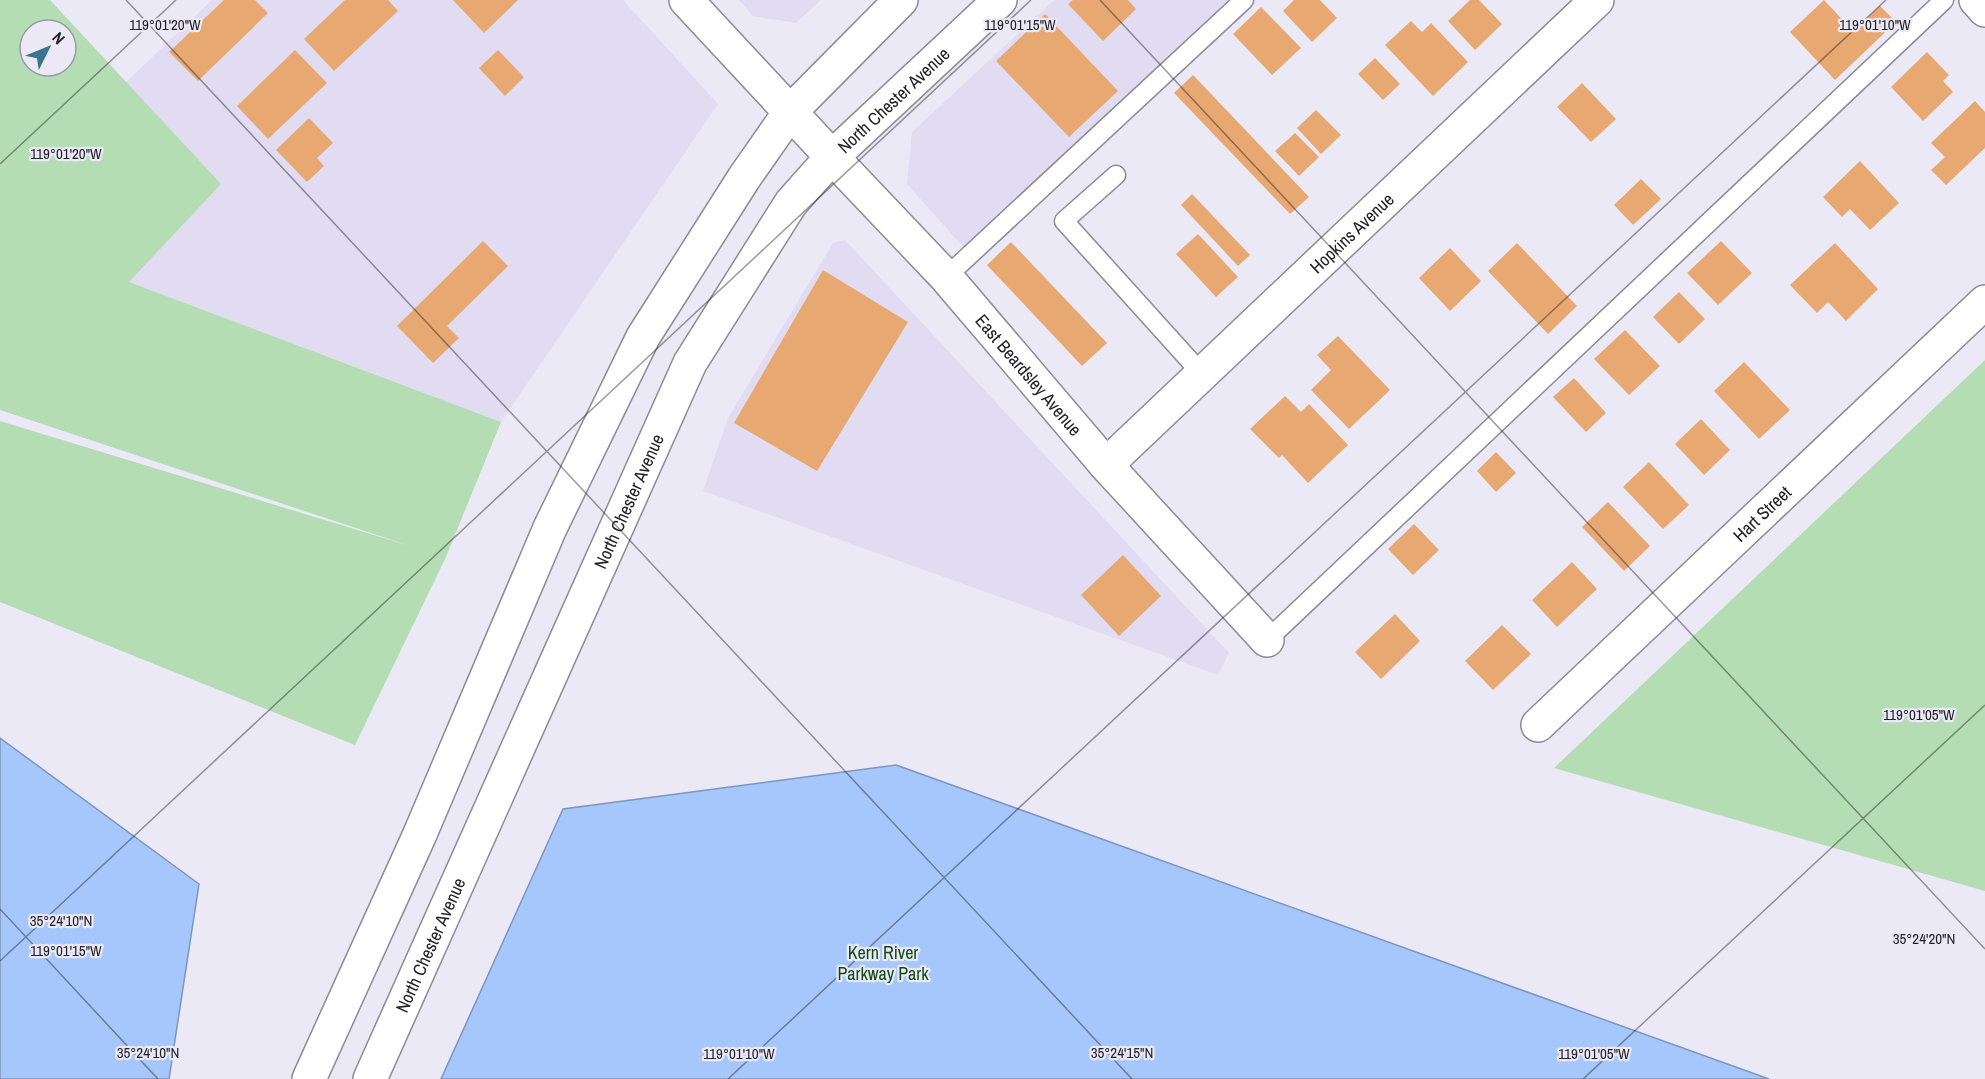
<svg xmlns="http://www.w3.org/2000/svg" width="1985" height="1079" font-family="'Archivo Narrow',sans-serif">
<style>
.built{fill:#e1dcf1}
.green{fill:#b4ddb3;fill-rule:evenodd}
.water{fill:#a6c7fb;stroke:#7e95bb;stroke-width:1.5}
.building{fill:#e7a971}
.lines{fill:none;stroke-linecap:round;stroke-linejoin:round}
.service-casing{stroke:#8d8a97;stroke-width:21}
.minor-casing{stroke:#8d8a97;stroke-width:36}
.secondary-casing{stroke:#8d8a97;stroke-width:36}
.service{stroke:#fff;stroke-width:18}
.minor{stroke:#fff;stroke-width:33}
.secondary{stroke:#fff;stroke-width:33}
.ticks{fill:none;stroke:#222126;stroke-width:1.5;stroke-opacity:0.45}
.labels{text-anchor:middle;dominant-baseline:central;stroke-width:4.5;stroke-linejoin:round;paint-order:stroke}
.street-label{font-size:18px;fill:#222126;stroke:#ece9f7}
.park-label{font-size:18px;fill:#0c4c13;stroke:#ece9f7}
.ticks-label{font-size:15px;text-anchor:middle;fill:#222126;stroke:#ece9f7;stroke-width:4.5;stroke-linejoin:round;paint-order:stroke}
</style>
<rect width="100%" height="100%" fill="#ece9f7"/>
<g class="built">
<path d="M212 0H623L718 104 501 422 129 282 126 82Z"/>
<path d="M739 0H821L796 23 753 16Z"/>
<path d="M1054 0H1228L965 249 907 184 912 132Z"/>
<path d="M845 240 1229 653 1218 675 703 491 728 418 833 243Z"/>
</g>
<g class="green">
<path d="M0 0H50L221 184 129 282 501 422 446 557 355 745 0 602V421L410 546 0 410ZM30 30H66V66H30Z"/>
<path d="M1985 360V891L1554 768Z"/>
</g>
<g class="water">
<path d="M0 738 199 884 169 1079H0Z"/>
<path d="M896 765 1769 1079H441L563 809Z"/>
</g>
<g class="building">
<path d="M224 0H255L268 13 198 81 169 52Z"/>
<path d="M345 0H388L398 11 334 71 304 39Z"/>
<path d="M453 0H518L484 33Z"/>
<path d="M1073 0H1128L1136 9 1103 41 1068 4Z"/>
<path d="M1294 0H1320L1337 18 1312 42 1283 11Z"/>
<path d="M1470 0H1479L1502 24 1475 50 1448 21Z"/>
<path d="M1824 0 1853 31 1880 6 1896 22 1835 80 1790 32Z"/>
<path d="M1261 7 1301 48 1272 75 1233 34Z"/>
<path d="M1045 14 1118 91 1069 137 996 61Z"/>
<path d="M1411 21 1422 32 1431 23 1468 62 1433 96 1385 45Z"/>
<path d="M295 50 327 83 268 139 237 106Z"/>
<path d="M498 50 524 77 505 96 479 68Z"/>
<path d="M1927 52 1949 75 1943 81 1953 92 1923 121 1891 87Z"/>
<path d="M1375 58 1400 84 1383 100 1358 74Z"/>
<path d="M1193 75 1309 197 1290 214 1174 93Z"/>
<path d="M1582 83 1616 119 1591 142 1557 107Z"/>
<path d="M1975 101 1985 112V148L1946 185 1931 170 1945 157 1931 143Z"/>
<path d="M1316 110 1341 135 1321 154 1297 128Z"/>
<path d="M309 118 333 143 317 158 324 166 307 182 276 150Z"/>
<path d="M1295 133 1319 157 1299 176 1275 151Z"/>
<path d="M1860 161 1899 203 1870 230 1850 209 1842 217 1823 197Z"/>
<path d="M1641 179 1661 199 1633 225 1614 205Z"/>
<path d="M1192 194 1250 255 1238 266 1181 205Z"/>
<path d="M1198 234 1238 277 1216 297 1176 254Z"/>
<path d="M483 241 508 266 447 326 459 338 433 363 397 326Z"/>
<path d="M1721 241 1752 273 1718 305 1687 273Z"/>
<path d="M1011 242 1107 343 1082 366 987 265Z"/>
<path d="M1517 243 1577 306 1548 334 1488 271Z"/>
<path d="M1835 243 1878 289 1846 321 1828 302 1817 313 1790 285Z"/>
<path d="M1450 248 1481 281 1450 311 1419 278Z"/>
<path d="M823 270 908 322 817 471 734 423Z"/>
<path d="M1679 292 1705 319 1679 344 1653 317Z"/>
<path d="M1625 330 1660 366 1629 395 1594 359Z"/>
<path d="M1338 336 1390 390 1349 429 1311 390 1331 370 1317 355Z"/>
<path d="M1744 362 1790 410 1759 439 1714 391Z"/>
<path d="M1574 378 1606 413 1586 432 1553 397Z"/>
<path d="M1285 396 1301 412 1309 404 1348 445 1308 483 1282 455 1279 458 1250 429Z"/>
<path d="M1701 419 1730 450 1704 475 1675 444Z"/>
<path d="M1496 452 1516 473 1496 492 1477 471Z"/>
<path d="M1649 462 1689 505 1663 529 1623 487Z"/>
<path d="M1608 502 1650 546 1624 571 1582 527Z"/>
<path d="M1414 524 1439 550 1413 575 1388 549Z"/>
<path d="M1123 555 1161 596 1119 636 1081 595Z"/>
<path d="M1572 562 1597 589 1557 627 1532 600Z"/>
<path d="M1395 614 1420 641 1381 679 1355 652Z"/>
<path d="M1502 625 1531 654 1493 690 1465 661Z"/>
</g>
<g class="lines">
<defs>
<g id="service">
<path d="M1116 175 1064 221 1202 374"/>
<path d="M946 277 1244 0"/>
<path d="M1267 640 1944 0"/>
</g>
<g id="minor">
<path id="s1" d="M686 0 832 157 946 277 1106 465 1267 640"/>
<path d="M1976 0 1985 10"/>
<path id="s2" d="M1106 465 1597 0"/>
<path id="s3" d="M1538 725 1985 302"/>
</g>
<g id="secondary">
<path d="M309 1079 420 834 550 528 643 337 744 178 790 112 901 0"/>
<path id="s4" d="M370 1079 690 363 791 203 832 157 1000 0"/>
</g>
</defs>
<use href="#service" class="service-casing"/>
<use href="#minor" class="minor-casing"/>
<use href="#secondary" class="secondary-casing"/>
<use href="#service" class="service"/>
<use href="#minor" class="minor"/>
<use href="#secondary" class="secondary"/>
</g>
<path class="ticks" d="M126 0 1132 1079M1100 0 1985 949M0 164 176 0M0 909 158 1079M0 961 1031 0M728 1079 1886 0M1583 1079 1985 705"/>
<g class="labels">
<g class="street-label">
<text stroke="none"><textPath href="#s4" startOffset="1119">North Chester Avenue</textPath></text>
<text stroke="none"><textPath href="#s2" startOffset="338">Hopkins Avenue</textPath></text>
<text stroke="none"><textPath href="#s1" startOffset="508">East Beardsley Avenue</textPath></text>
<text stroke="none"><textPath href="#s4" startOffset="633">North Chester Avenue</textPath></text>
<text stroke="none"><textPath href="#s3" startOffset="308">Hart Street</textPath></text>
<text stroke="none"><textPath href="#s4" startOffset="147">North Chester Avenue</textPath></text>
</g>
<g class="park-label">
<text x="883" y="952">Kern River<tspan x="883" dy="21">Parkway Park</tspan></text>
</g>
</g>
<g class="ticks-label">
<text x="1875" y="30">119°01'10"W</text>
<text x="165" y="30">119°01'20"W</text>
<text x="1020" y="30">119°01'15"W</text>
<text x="66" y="159">119°01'20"W</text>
<text x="1919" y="720">119°01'05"W</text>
<text x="61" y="926">35°24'10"N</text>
<text x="1924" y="944">35°24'20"N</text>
<text x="66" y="956">119°01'15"W</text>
<text x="148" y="1058">35°24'10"N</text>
<text x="1122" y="1058">35°24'15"N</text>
<text x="739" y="1059">119°01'10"W</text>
<text x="1594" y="1059">119°01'05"W</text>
</g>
<g transform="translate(48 48) rotate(47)"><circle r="28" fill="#ece9f7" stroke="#9b99a3" stroke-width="1.5"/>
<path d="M0-4.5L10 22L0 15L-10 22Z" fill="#3a758d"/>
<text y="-9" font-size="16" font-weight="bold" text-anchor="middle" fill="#222126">N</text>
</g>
</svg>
